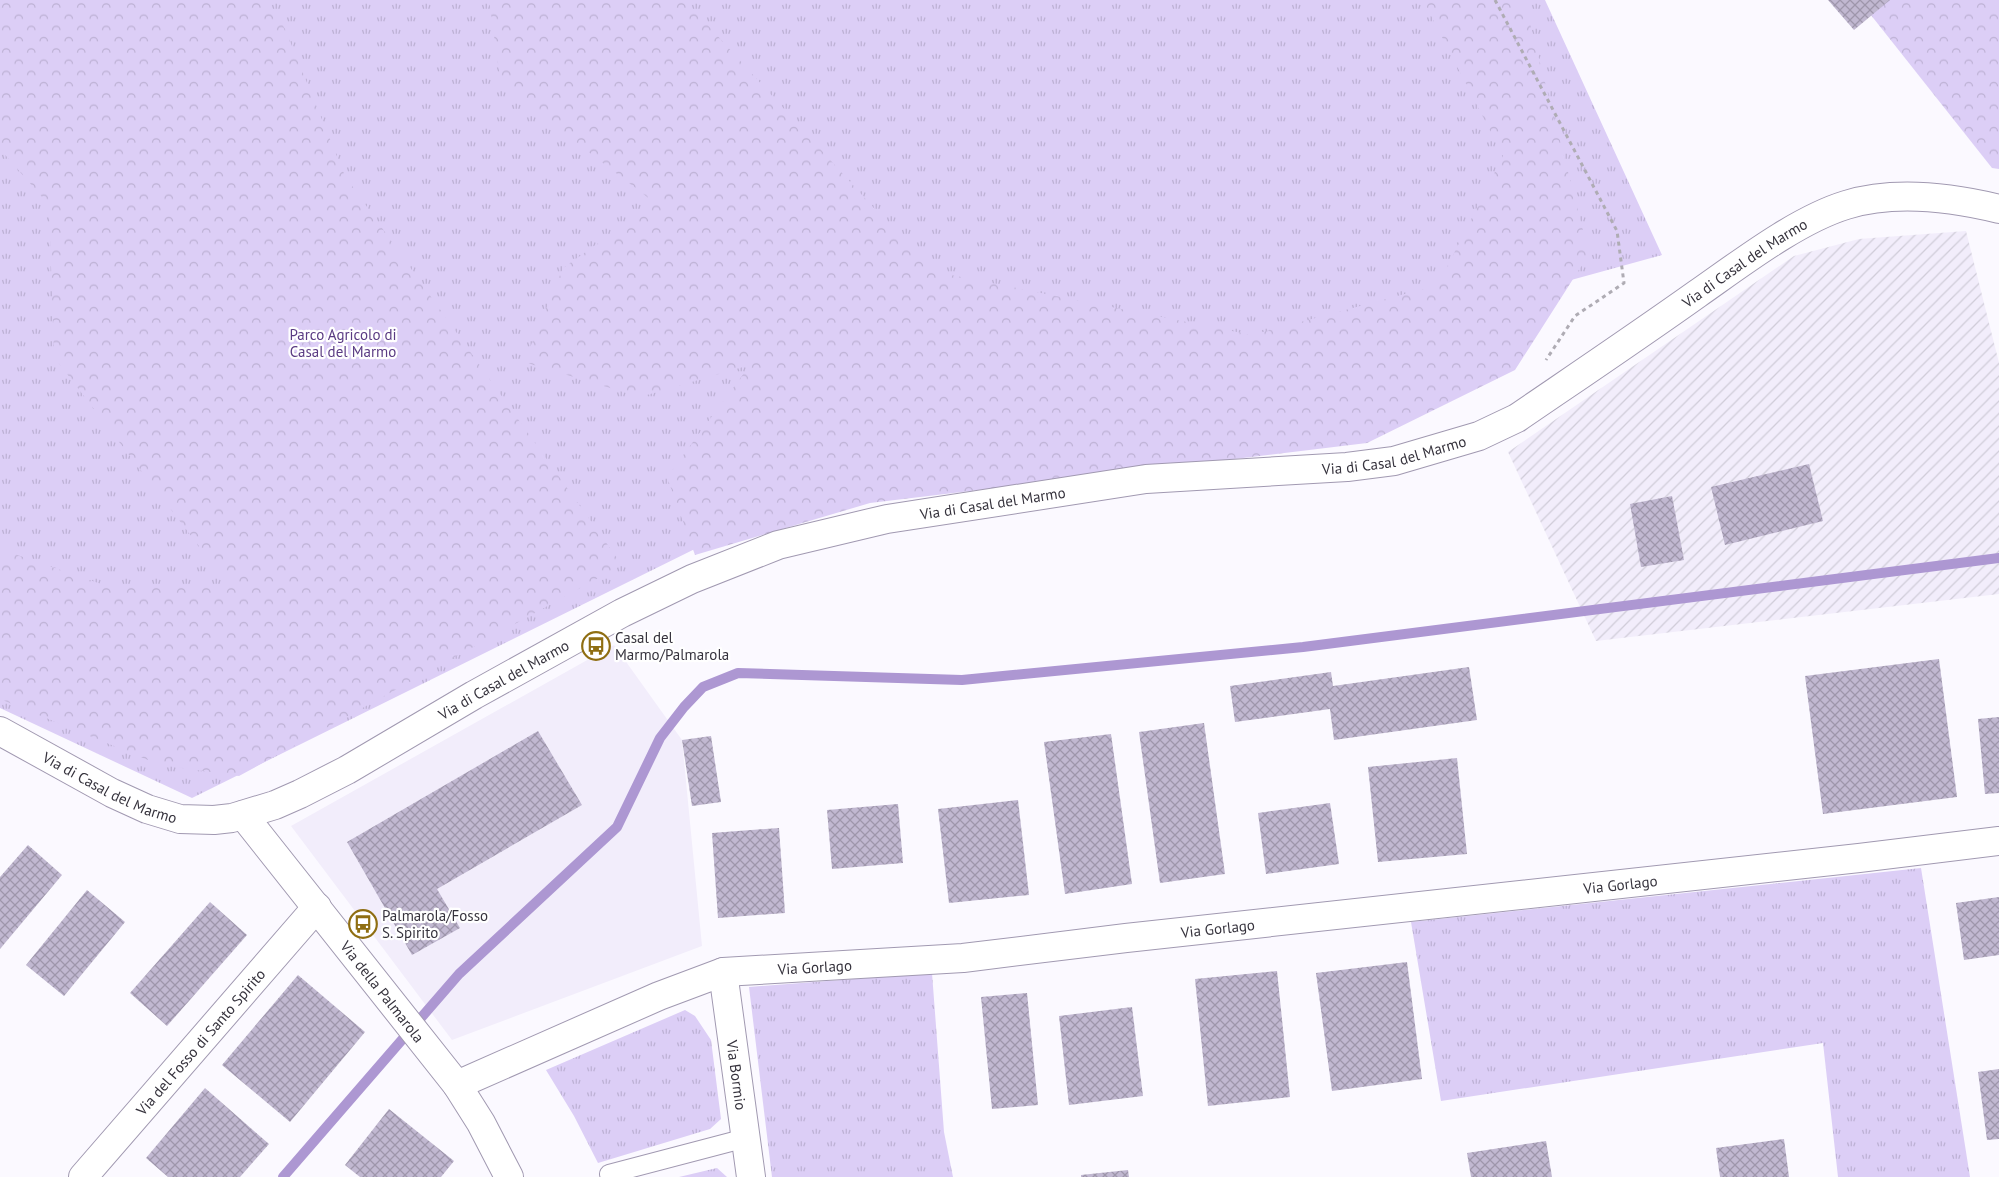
<svg xmlns="http://www.w3.org/2000/svg" width="1999" height="1177" font-family="'PT Sans',sans-serif">
<style>
.built{fill:#f2edfb}
.industrial{fill:url(#industrial-furrows)}
.grass{fill:url(#grass-tufts)}
.forest{fill:url(#forest-crowns)}
.lines{fill:none;stroke-linecap:round;stroke-linejoin:round}
.stream{stroke:#ad97d2;stroke-width:10}
.building{fill:url(#building-cross-hatch)}
.lane-casing{stroke:#a199b1;stroke-width:20}
.street-casing{stroke:#a199b1;stroke-width:30}
.secondary-casing{stroke:#a199b1;stroke-width:30}
.path{stroke:#afacb4;stroke-width:3;stroke-dasharray:4 4;stroke-linecap:butt}
.lane{stroke:#fff;stroke-width:18}
.street{stroke:#fff;stroke-width:28}
.secondary{stroke:#fff;stroke-width:28}
.labels{text-anchor:middle;dominant-baseline:central;stroke-width:4.5;stroke-linejoin:round;paint-order:stroke}
.street-label{font-size:15px;fill:#36333d;stroke:#fff}
.park-label{font-size:15px;fill:#5a3b83;stroke:#fff}
.poi-label{font-size:15px;fill:#36333d;stroke:#fff;text-anchor:start}
</style>
<defs>
<pattern id="industrial-furrows" width="10" height="10" patternUnits="userSpaceOnUse" patternTransform="scale(1.25)"><rect width="10" height="10" fill="#f2edfb"/><path d="M-1 1l2-2M0 10L10 0M9 11l2-2" fill="none" stroke="#d0ccd8"/></pattern>
<pattern id="grass-tufts" width="24" height="20" patternUnits="userSpaceOnUse" patternTransform="scale(1.25)"><rect width="24" height="20" fill="#dccef6"/><path d="M3 7l-1-3M5 7V3M7 7l1-3M15 17l-1-3M17 17v-4M19 17l1-3" fill="none" stroke="#bdb1d4"/></pattern>
<pattern id="forest-crowns" width="20" height="18" patternUnits="userSpaceOnUse" patternTransform="scale(1.25)"><rect width="20" height="18" fill="#dccef6"/><path d="M2 6a3 3 0 1 1 6 0M12 15a3 3 0 1 1 6 0" fill="none" stroke="#bdb1d4"/></pattern>
<pattern id="building-cross-hatch" width="8" height="8" patternUnits="userSpaceOnUse" patternTransform="scale(1.25)"><rect width="8" height="8" fill="#c1b8d1"/><path d="M0 0l8 8M0 8l8-8" fill="none" stroke="#9e96ab"/></pattern>
</defs>
<rect width="100%" height="100%" fill="#fbf9ff"/>
<path class="built" d="M614 645 682 740 702 946 452 1040 291 826Z"/>
<path class="industrial" d="M1966 231 1999 363V594L1596 641 1508 452 1794 256 1859 239Z"/>
<g class="grass">
<path d="M0 0H1545L1662 255 818 488 192 798 0 708Z"/>
<path d="M1921 868 1970 1177H1838L1823 1043 1441 1101 1411 922Z"/>
<path d="M932 973 944 1132 953 1177H772L749 987Z"/>
<path d="M685 1010 695 1016 711 1040 721 1119 710 1129 598 1163 574 1116 546 1070Z"/>
<path d="M717 1168 727 1177H679Z"/>
</g>
<g class="forest">
<path d="M0 0H267L285 29 345 176 622 565 239 776 160 765 0 699V549L107 586 228 584 54 357 49 205 0 149Z"/>
<path d="M489 0H685L931 271 1252 335 1438 285 1503 156 1423 0H1524L1589 254 1515 370 1367 443 870 503 695 555 667 477 750 365 640 397 524 362 563 268 655 203 501 85Z"/>
<path d="M1859 0H1999V169L1992 168Z"/>
</g>
<g class="lines">
<path class="stream" d="M283 1177 459 974 617 827 660 738 684 707 703 687 738 673 962 680 1303 647 1999 558"/>
</g>
<g class="building">
<path d="M1828 0H1890L1854 30Z"/>
<path d="M1809 464 1823 521 1725 545 1711 487Z"/>
<path d="M1672 496 1684 560 1641 567 1630 504Z"/>
<path d="M1939 659 1957 797 1823 814 1805 676Z"/>
<path d="M1469 667 1477 720 1334 740 1330 709 1235 722 1230 686 1331 672 1333 686Z"/>
<path d="M1999 717V793L1985 794 1978 719Z"/>
<path d="M1204 723 1225 874 1160 883 1139 732Z"/>
<path d="M538 731 582 805 437 889 460 928 412 955 347 842Z"/>
<path d="M1111 734 1132 884 1065 894 1044 742Z"/>
<path d="M711 736 721 802 692 806 682 740Z"/>
<path d="M1457 758 1467 854 1378 862 1368 767Z"/>
<path d="M1018 800 1029 895 949 903 938 809Z"/>
<path d="M1330 803 1339 864 1266 874 1258 813Z"/>
<path d="M898 804 903 863 832 869 827 810Z"/>
<path d="M779 828 785 913 718 918 712 833Z"/>
<path d="M28 845 62 875 0 949V877Z"/>
<path d="M87 890 125 922 64 996 26 965Z"/>
<path d="M1999 897V955L1964 960 1956 903Z"/>
<path d="M210 902 247 935 167 1026 130 993Z"/>
<path d="M1407 962 1422 1079 1332 1091 1316 973Z"/>
<path d="M1277 971 1290 1097 1208 1106 1195 979Z"/>
<path d="M298 975 365 1032 290 1122 222 1065Z"/>
<path d="M1027 993 1038 1105 992 1109 981 997Z"/>
<path d="M1132 1007 1143 1096 1069 1105 1059 1016Z"/>
<path d="M1999 1069V1139L1987 1140 1978 1072Z"/>
<path d="M205 1088 269 1144 240 1177H168L146 1158Z"/>
<path d="M389 1109 454 1161 441 1177H360L345 1165Z"/>
<path d="M1784 1139 1789 1177H1720L1716 1148Z"/>
<path d="M1546 1141 1552 1177H1471L1467 1153Z"/>
<path d="M1128 1170 1129 1177H1081V1175Z"/>
</g>
<g class="lines">
<defs>
<path id="lane" d="M609 1174 746 1138"/>
<g id="street">
<path id="s1" d="M723 972 751 1177"/>
<path id="s2" d="M457 1085 659 996 723 972 963 958 1126 938 1859 858 1999 841"/>
</g>
<g id="secondary">
<path id="s3" d="M0 731 112 793 147 809 180 819 214 820 232 818 275 805 300 794 347 770 474 695 622 613 692 579 778 545 887 519 1146 479 1347 467 1394 461 1479 436 1517 418C1577 377 1638 336 1697 294 1740 264 1797 220 1846 205 1895 190 1950 197 1999 209"/>
<path id="s4" d="M243 815 457 1085 481 1123 509 1177"/>
<path id="s5" d="M83 1177 317 907"/>
</g>
</defs>
<use href="#lane" class="lane-casing"/>
<use href="#street" class="street-casing"/>
<use href="#secondary" class="secondary-casing"/>
<path class="path" d="M1495 0 1617 231 1624 283 1575 316 1546 360"/>
<use href="#lane" class="lane"/>
<use href="#street" class="street"/>
<use href="#secondary" class="secondary"/>
</g>
<defs>
<symbol id="bus-ring" viewBox="-11 -11 22 22"><circle r="9.5" fill="#fff" stroke="#8f6e12" stroke-width="1.5"/><path d="M-5-6H5V4H4V6H2V4H-2V6H-4V4H-5ZM-3.5-4V0h7V-4ZM-3.5 1.2v1.5H-2V1.2ZM2 1.2v1.5H3.5V1.2Z" fill="#8f6e12"/></symbol>
</defs>
<g fill-rule="evenodd">
<use href="#bus-ring" x="580" y="630" width="32" height="32"/>
<use href="#bus-ring" x="347" y="908" width="32" height="32"/>
</g>
<g class="labels">
<g class="street-label">
<text stroke="none"><textPath href="#s3" startOffset="1894">Via di Casal del Marmo</textPath></text>
<text stroke="none"><textPath href="#s3" startOffset="1489">Via di Casal del Marmo</textPath></text>
<text stroke="none"><textPath href="#s3" startOffset="1084">Via di Casal del Marmo</textPath></text>
<text stroke="none"><textPath href="#s3" startOffset="559">Via di Casal del Marmo</textPath></text>
<text stroke="none"><textPath href="#s3" startOffset="124">Via di Casal del Marmo</textPath></text>
<text stroke="none"><textPath href="#s2" startOffset="1191">Via Gorlago</textPath></text>
<text stroke="none"><textPath href="#s2" startOffset="786">Via Gorlago</textPath></text>
<text stroke="none"><textPath href="#s2" startOffset="381">Via Gorlago</textPath></text>
<text stroke="none"><textPath href="#s4" startOffset="225">Via della Palmarola</textPath></text>
<text stroke="none"><textPath href="#s5" startOffset="179">Via del Fosso di Santo Spirito</textPath></text>
<text stroke="none"><textPath href="#s1" startOffset="104">Via Bormio</textPath></text>
</g>
<g class="park-label">
<text x="343" y="334">Parco Agricolo di<tspan x="343" dy="17">Casal del Marmo</tspan></text>
</g>
<g class="poi-label">
<text x="615" y="637">Casal del<tspan x="615" dy="17">Marmo/Palmarola</tspan></text>
<text x="382" y="915">Palmarola/Fosso<tspan x="382" dy="17">S. Spirito</tspan></text>
</g>
</g>
</svg>
